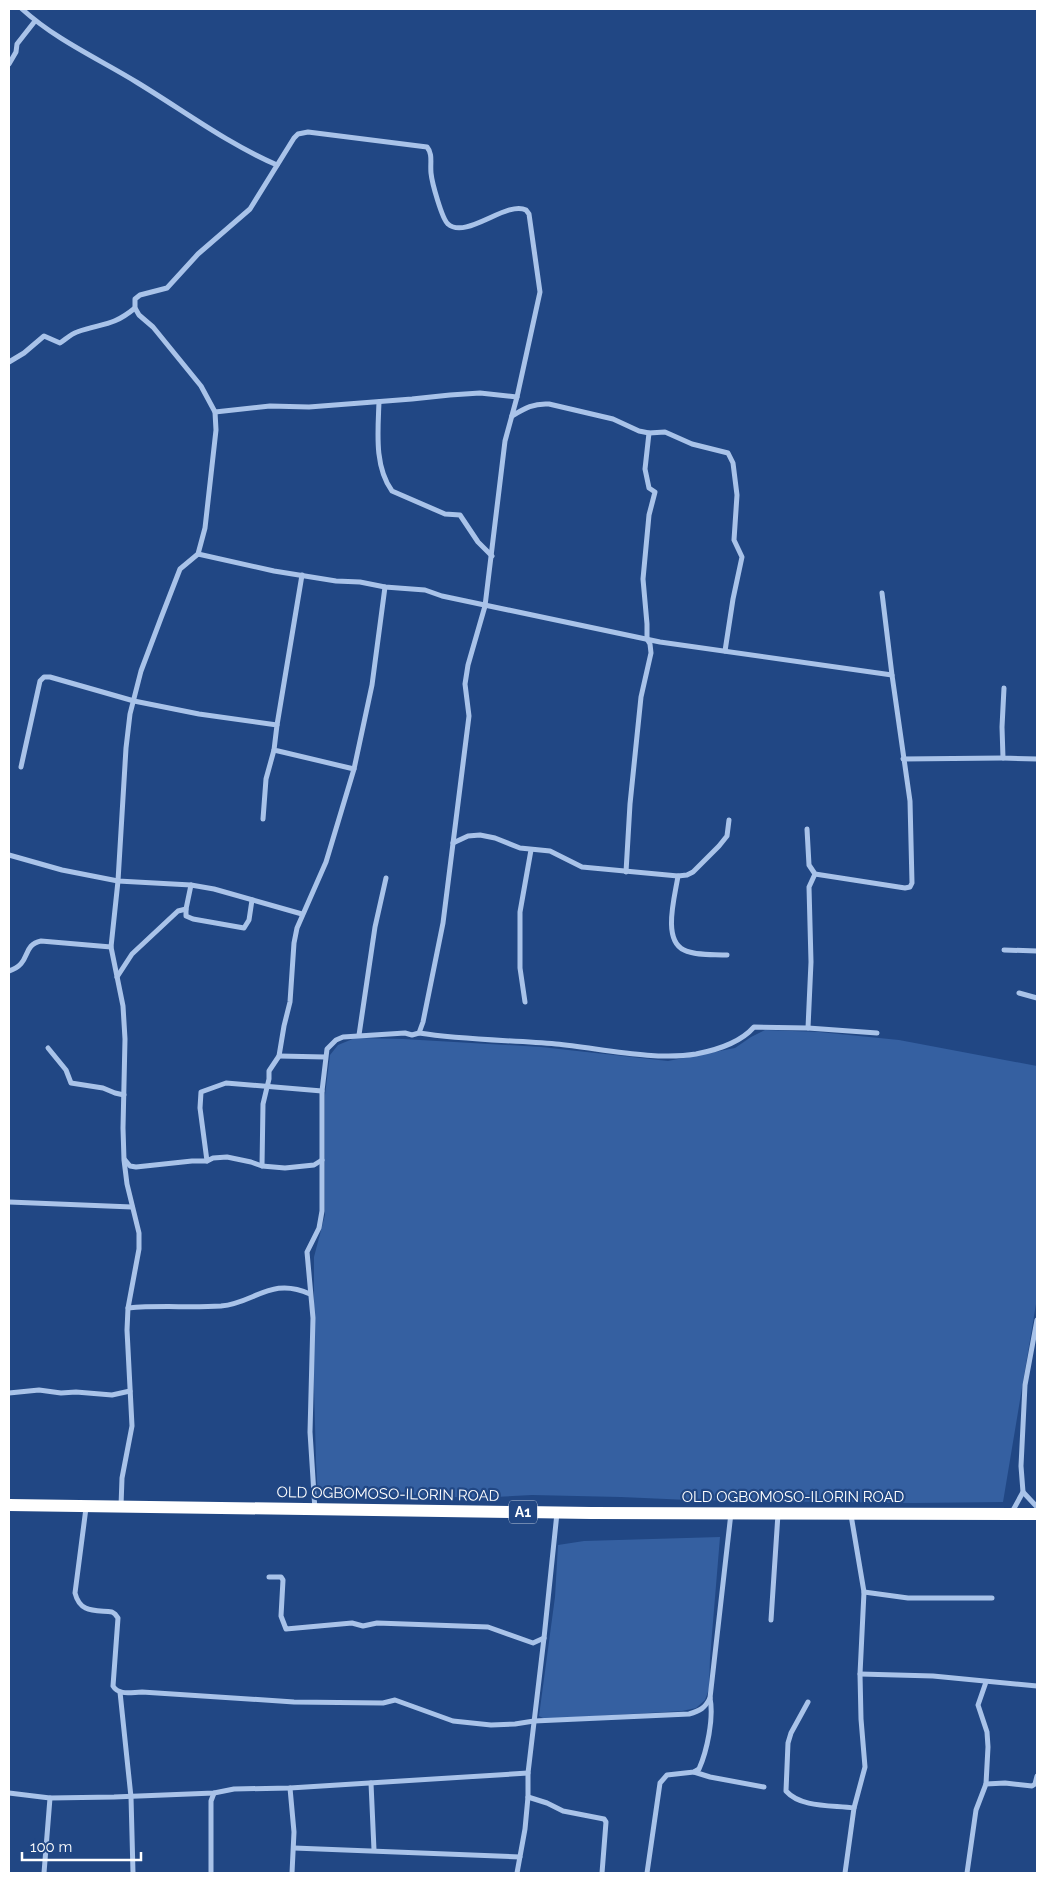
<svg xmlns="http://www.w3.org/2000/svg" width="1046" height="1882" font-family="Raleway,sans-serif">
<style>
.green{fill:#3560a1}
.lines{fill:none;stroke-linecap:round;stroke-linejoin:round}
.street{stroke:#a9c3e9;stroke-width:5}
.highway{stroke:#fff;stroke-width:12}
.labels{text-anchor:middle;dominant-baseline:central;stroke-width:4.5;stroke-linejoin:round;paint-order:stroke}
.shield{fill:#214784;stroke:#bcc8da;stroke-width:1}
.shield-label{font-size:14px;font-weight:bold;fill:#fff}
.street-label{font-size:15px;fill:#fff;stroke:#214784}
</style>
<rect width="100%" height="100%" fill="#214784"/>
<g class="green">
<path d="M765 1030 819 1032 899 1040 1037 1066V1298L1003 1502 913 1503 689 1500 621 1497 532 1495 474 1498 381 1493 318 1497 316 1462 314 1387V1257L325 1215V1095L330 1055 338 1045 355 1038 403 1039 541 1047 668 1061 735 1048 751 1037Z"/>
<path d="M720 1537 710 1658 709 1689 705 1700 696 1708 682 1711 545 1719 539 1716 555 1597 558 1545 584 1541Z"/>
</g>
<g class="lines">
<g class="street">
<path d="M22 9C56 40 99 59 138 83 184 111 228 144 277 165"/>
<path d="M9 64 16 52 17 44 35 21"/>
<path d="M9 362 24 353 44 336 60 343C66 339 71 334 77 332 102 323 112 327 135 308"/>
<path d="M379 402C378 431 374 466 392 491L445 514 460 515 478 542 492 556"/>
<path d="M215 412 270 406 309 407 412 399 450 395 480 393 517 397"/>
<path d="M512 416C525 408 534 403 549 404L613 419 639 431 649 433 665 432 692 444 728 453 733 463 737 495 734 540 742 557 733 599 725 651"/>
<path d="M198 554 274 571 336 581 360 582 385 587 425 590 442 596 660 642 892 675 910 801 912 883 910 887 905 888 815 874 809 865 807 829"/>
<path d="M882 593 892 675"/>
<path d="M1004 688 1002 727 1003 758 1037 759"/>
<path d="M277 725 302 575"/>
<path d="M903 759 1003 758"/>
<path d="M21 767 40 681 44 677H50L134 701 199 714 277 725 274 750 354 769"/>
<path d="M263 819 266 779 274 750"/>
<path d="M453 843 468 836 480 835 495 838 520 848 550 851 582 867 678 876 687 875 693 872 719 846 727 836 729 820"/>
<path d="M9 855 62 870 118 881 191 885 214 889 302 914"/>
<path d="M626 872 630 804 641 697 651 653 650 644 647 639V624L643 579 649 515 655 492 649 488 645 469 649 433"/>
<path d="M678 876C675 896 662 940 684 950 696 956 714 954 727 955"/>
<path d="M191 885 186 909V916L193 919 244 928 249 920 252 900"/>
<path d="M1004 950 1037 951"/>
<path d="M9 971C32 964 21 945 41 941L111 947"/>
<path d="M117 977 132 954 178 911 186 909"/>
<path d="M1019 993 1037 998"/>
<path d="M525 1002 520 968V912L531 850"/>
<path d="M808 1028 811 962 809 887 815 874"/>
<path d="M419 1033C464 1040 510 1040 556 1044 599 1048 654 1061 696 1054 717 1050 740 1043 754 1027L808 1028 877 1033"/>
<path d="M359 1035 375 927 386 878"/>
<path d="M48 1048 66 1070 71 1083 103 1088 115 1093 124 1095"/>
<path d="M279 1056 325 1057"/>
<path d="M125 1160 130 1166 136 1167 192 1161H207L213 1158 227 1157 251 1162 262 1166 285 1168 314 1165 322 1160"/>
<path d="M207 1161 200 1108 201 1092 226 1083 322 1091"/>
<path d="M262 1166 263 1104 269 1079V1071L279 1056 284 1026 290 1002 294 943 297 928 326 862 354 769 372 685 385 587"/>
<path d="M9 1202 132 1207"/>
<path d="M128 1308C159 1305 190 1308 221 1306 255 1303 271 1276 310 1294"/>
<path d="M9 1393 39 1390 61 1393 76 1392 112 1395 130 1391"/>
<path d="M1023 1492 1037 1507"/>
<path d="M121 1506 122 1478 132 1426 127 1330 128 1308 139 1249V1233L127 1184 124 1160 123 1128 125 1039 123 1006 111 947 118 881 126 748 130 714 141 671 161 618 180 569 198 554 205 528 216 430 215 412 201 386 153 327 139 315 135 308V299L140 295 167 288 198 254 250 209 294 138 298 134 308 132 427 147C433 154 430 163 431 173 432 183 442 219 448 224 466 240 507 200 526 210L529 214 540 292 517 397 505 441 485 606 468 665 465 684 469 716 443 923 423 1022 419 1033 412 1035 405 1033 343 1037 336 1040 327 1049 322 1091V1211L319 1228 307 1252 313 1318 310 1432 315 1510"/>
<path d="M86 1508 75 1593C80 1613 94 1610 112 1612L115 1614 118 1618 113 1686C119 1696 132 1692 142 1692L294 1702 383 1703 395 1700 453 1721 491 1725 515 1724 534 1721 689 1714C700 1711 705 1708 710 1698"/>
<path d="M1011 1514 1023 1492 1021 1466 1025 1385 1037 1320"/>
<path d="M269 1577H281L283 1580 281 1616 286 1629 352 1623 363 1626 377 1623 488 1627 533 1643 544 1638"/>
<path d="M864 1592 908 1598H992"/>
<path d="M771 1620 778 1514"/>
<path d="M860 1674 933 1676 1037 1686"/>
<path d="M120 1692 131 1797 133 1873"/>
<path d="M808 1702 791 1733 788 1743 786 1791C801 1808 832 1805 854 1808"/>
<path d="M694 1772 710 1777 764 1787"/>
<path d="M371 1783 374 1850"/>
<path d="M986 1784 988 1747 987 1732 978 1705 986 1682"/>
<path d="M290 1788 294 1832 292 1873"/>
<path d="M9 1793 50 1798 114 1797 214 1793 234 1789 290 1788 528 1773"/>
<path d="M528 1797 547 1803 563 1811 604 1819 606 1822 602 1873"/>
<path d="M294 1848 520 1857"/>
<path d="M44 1873 50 1798"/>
<path d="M211 1873V1801L214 1793"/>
<path d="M517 1873 525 1829 528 1797V1773L544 1638 557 1513"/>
<path d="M647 1873 660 1783 667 1775 694 1772 699 1769C707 1751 714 1718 710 1698L731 1513"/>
<path d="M845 1873 854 1808 865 1767 861 1719 860 1674 864 1592 851 1515"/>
<path d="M967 1873 976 1810 986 1784 1005 1783 1032 1786 1035 1784 1037 1776"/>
</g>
<path class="highway" d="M9 1505 591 1513 1037 1514"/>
</g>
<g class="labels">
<rect class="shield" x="509" y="1500.5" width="28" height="23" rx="4"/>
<g class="shield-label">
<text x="523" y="1512">A1</text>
</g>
<g class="street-label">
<text transform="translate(388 1494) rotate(1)">OLD OGBOMOSO-ILORIN ROAD</text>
<text x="793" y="1497">OLD OGBOMOSO-ILORIN ROAD</text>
</g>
</g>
<rect width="1046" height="1882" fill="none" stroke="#ffffff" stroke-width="20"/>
<path d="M22 1852v8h119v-8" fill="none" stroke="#ffffff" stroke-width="2.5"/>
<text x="30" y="1852" font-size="15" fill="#ffffff" stroke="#214784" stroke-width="4" paint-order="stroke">100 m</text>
</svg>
